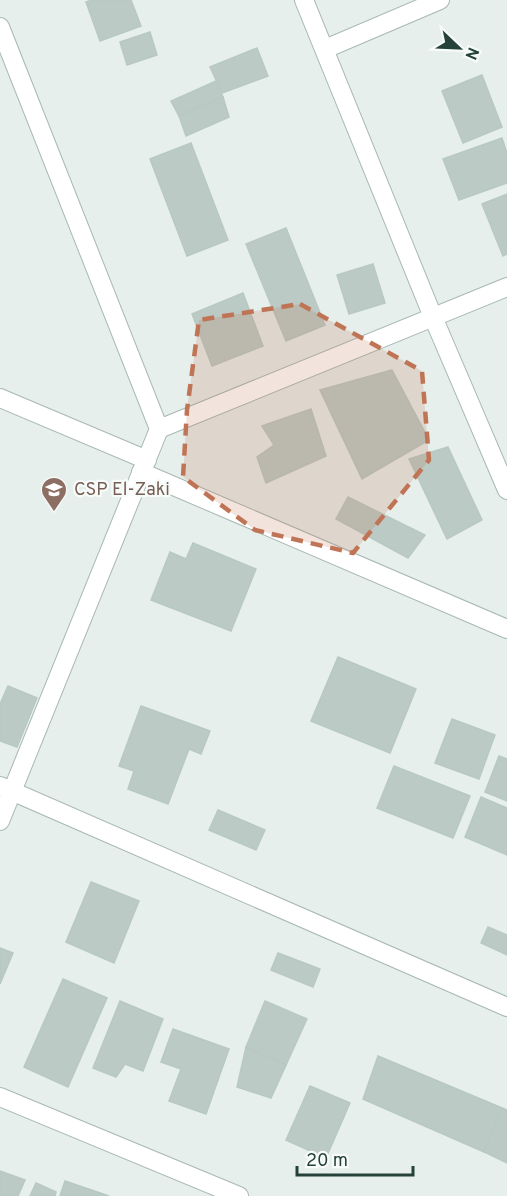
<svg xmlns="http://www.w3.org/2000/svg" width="507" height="1196" font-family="Overpass,sans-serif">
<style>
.building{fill:#bbcac4;stroke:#b8c9c2;stroke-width:1.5}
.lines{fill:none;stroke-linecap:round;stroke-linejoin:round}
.minor-casing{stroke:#a8b8b2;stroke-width:20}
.minor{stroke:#fff;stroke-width:18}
.marked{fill:#c07456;fill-opacity:0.2;stroke:#c07456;stroke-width:4.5;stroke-dasharray:12 8;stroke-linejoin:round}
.labels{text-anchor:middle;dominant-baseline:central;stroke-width:4.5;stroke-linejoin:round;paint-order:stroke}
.education-label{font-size:18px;fill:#785e54;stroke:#f7fbf9;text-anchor:start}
</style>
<rect width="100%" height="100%" fill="#e6efeb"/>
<g class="building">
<path d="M92 0H131L141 26 100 41 86 2Z"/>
<path d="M150 32 157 55 127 65 120 42Z"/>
<path d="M257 48 268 76 222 93 210 67Z"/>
<path d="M482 75 502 127 463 143 442 91Z"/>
<path d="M216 81 223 97 179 116 171 101Z"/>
<path d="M223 97 229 117 186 136 179 116Z"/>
<path d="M502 138 507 153V183L459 200 443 159Z"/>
<path d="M191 143 228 240 187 256 150 159Z"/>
<path d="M507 194V254L503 256 482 204Z"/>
<path d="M286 228 325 325 286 341 246 244Z"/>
<path d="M373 264 385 303 349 314 337 275Z"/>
<path d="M243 293 263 346 212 366 192 314Z"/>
<path d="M392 370 429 440 362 479 320 390Z"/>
<path d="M311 409 326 456 266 483 257 457 274 445 262 426Z"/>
<path d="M448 447 482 520 447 539 409 459Z"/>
<path d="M348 497 425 535 408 558 336 519Z"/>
<path d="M193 543 256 569 231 631 151 600 170 552 186 559Z"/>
<path d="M338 657 416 689 390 753 311 721Z"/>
<path d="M8 686 37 698 17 747 0 741V704Z"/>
<path d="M141 706 210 731 201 754 189 749 168 804 128 789 134 771 119 766Z"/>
<path d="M452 719 495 735 479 779 435 763Z"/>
<path d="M499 756 507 759V801L485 792Z"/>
<path d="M394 766 470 796 453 838 377 808Z"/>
<path d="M481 797 507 808V855L465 837Z"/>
<path d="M218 810 265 830 256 850 209 830Z"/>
<path d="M91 882 139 901 114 963 66 942Z"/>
<path d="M488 927 507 935V955L481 943Z"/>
<path d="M0 948 13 953 0 984Z"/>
<path d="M278 953 320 969 313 987 271 970Z"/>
<path d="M63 979 107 998 68 1087 24 1067Z"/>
<path d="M120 1001 163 1019 143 1071 125 1064 116 1077 93 1068Z"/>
<path d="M265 1001 307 1019 286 1065 246 1047Z"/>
<path d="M173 1029 229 1049 206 1114 169 1101 181 1069 161 1062Z"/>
<path d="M246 1047 286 1065 271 1098 237 1087Z"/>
<path d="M378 1056 502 1108 484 1152 363 1099Z"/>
<path d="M310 1086 350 1103 326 1158 286 1140Z"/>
<path d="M502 1108 507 1110V1163L484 1152Z"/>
<path d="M0 1171 25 1180 18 1196H0Z"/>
<path d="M65 1181 109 1196H60Z"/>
<path d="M36 1183 56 1192 55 1196H30Z"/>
</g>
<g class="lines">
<defs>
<g id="minor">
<path d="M304 0 433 317 507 490"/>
<path d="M0 27 159 429 0 821"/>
<path d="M325 49 440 0"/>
<path d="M0 398 147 460"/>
<path d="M159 429 507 287"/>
<path d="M141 472 507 629"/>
<path d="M0 786 507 1007"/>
<path d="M0 1097 239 1196"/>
</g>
</defs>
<use href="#minor" class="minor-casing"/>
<use href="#minor" class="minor"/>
</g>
<path class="marked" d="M300 304 422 371 429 460 353 553 255 530 183 477 187 410 199 320Z"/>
<defs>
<symbol id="school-pin" viewBox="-11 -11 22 30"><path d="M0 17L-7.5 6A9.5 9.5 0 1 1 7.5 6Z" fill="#8d6e63" stroke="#f7fbf9"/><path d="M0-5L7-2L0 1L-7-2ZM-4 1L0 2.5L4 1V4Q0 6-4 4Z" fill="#fff"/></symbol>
</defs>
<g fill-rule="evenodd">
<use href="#school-pin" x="39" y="475" width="30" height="40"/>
</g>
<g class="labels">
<g class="education-label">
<text x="74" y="490">CSP El-Zaki</text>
</g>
</g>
<g transform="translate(459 48) rotate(113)" stroke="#f7fbf9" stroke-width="4.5" paint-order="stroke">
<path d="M0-4.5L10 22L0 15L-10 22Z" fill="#24423a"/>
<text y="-9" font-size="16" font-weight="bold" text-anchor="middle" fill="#24423a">N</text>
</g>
<path d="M297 1166v9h116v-9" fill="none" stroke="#24423a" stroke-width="3"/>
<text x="306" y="1166" font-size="18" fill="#24423a" stroke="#f7fbf9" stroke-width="4.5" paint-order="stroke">20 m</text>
</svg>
